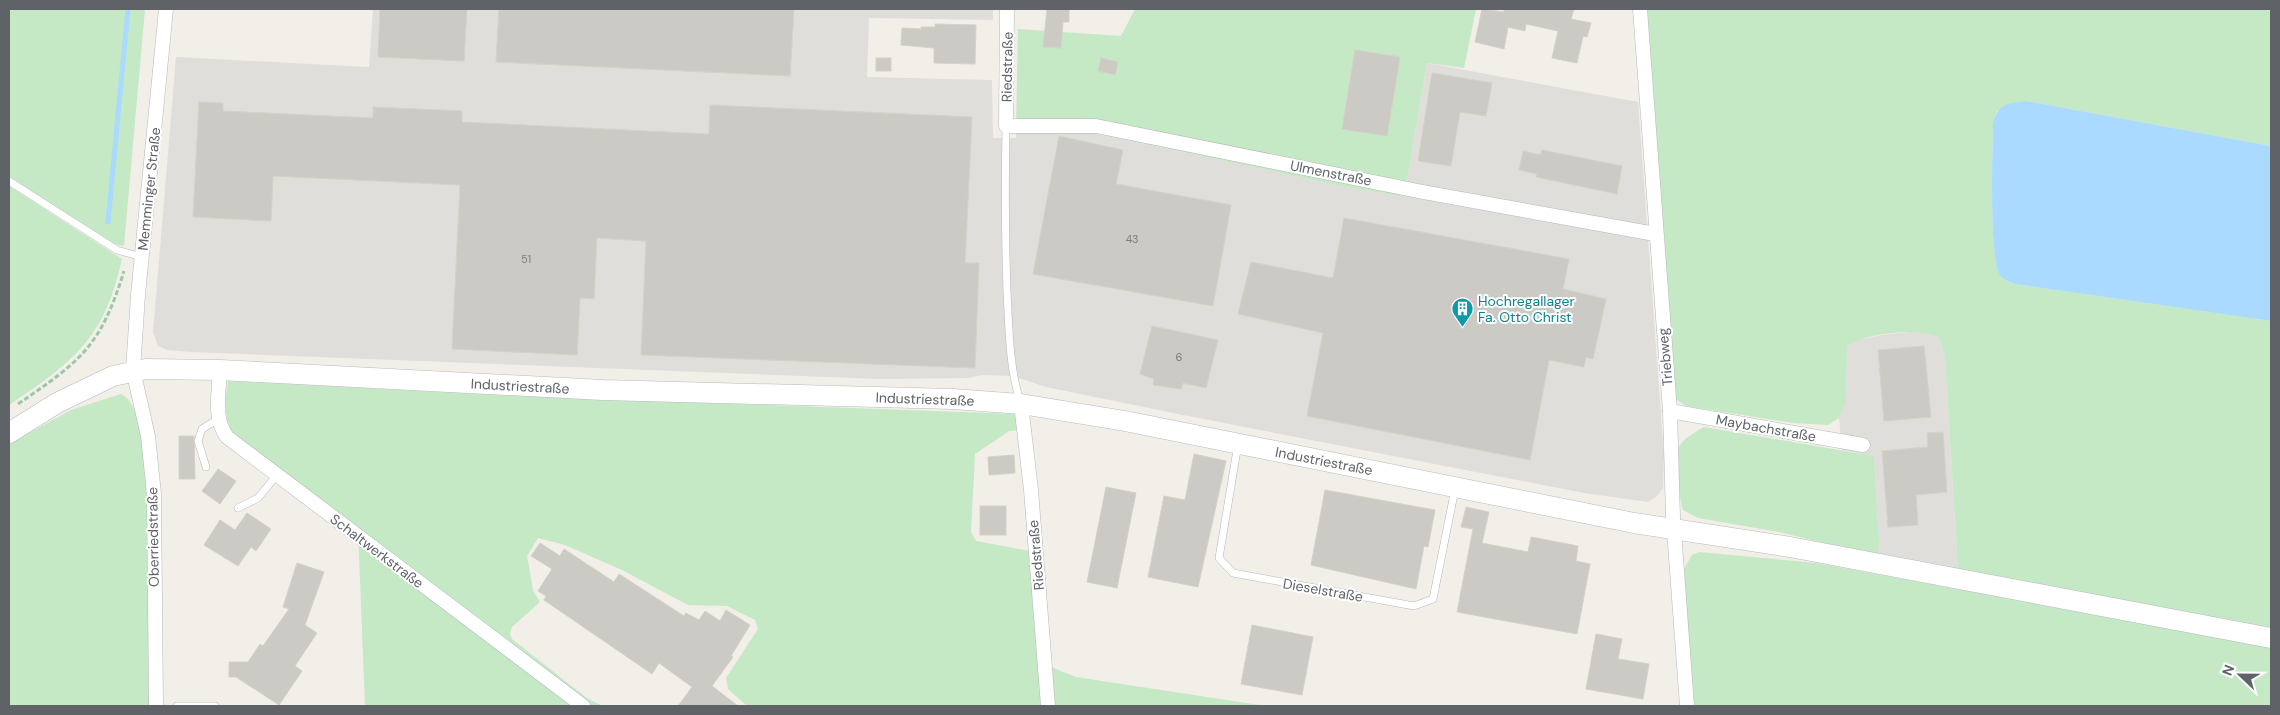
<svg xmlns="http://www.w3.org/2000/svg" width="2280" height="715" font-family="'DM Sans',sans-serif">
<style>
.industrial{fill:#e0deda}
.green{fill:#c5e8c5}
.water{fill:#aadaff}
.lines{fill:none;stroke-linecap:round;stroke-linejoin:round}
.stream{stroke:#aadaff;stroke-width:5}
.building{fill:#cccac5;stroke:#d6d1c6}
.lane-casing{stroke:#b5b8bc;stroke-width:8}
.street-casing{stroke:#b5b8bc;stroke-width:15}
.secondary-casing{stroke:#b6babf;stroke-width:21}
.path{stroke:#9cc7a9;stroke-width:3;stroke-dasharray:5 2.5;stroke-linecap:butt}
.lane{stroke:#fff;stroke-width:7}
.street{stroke:#fff;stroke-width:14}
.secondary{stroke:#fff;stroke-width:20}
.labels{text-anchor:middle;dominant-baseline:central;stroke-width:4;stroke-linejoin:round;paint-order:stroke}
.number-label{font-size:11px;fill:#7a7d7f}
.street-label{font-size:14px;fill:#5f6368;stroke:#fff}
.culture-label{font-size:14px;fill:#0d838f;stroke:#fff;text-anchor:start}
</style>
<rect width="100%" height="100%" fill="#f1efe8"/>
<g class="industrial">
<path d="M373 9H993V20L869 18 867 77 992 80 993 138H1016V130L1090 132 1341 186 1404 197 1427 63 1638 102 1664 456 1663 488 1656 497 1648 502 1584 493 1183 415 1046 387 1013 376 981 375 969 378 880 379 191 352 167 350 158 346 153 332 176 57 369 67Z"/>
<path d="M1910 332H1927L1939 337 1945 357 1958 569 1880 557 1874 456 1842 450 1839 418 1846 404 1847 347 1854 341 1881 335Z"/>
</g>
<g class="green">
<path d="M9 9H145L124 246C103 245 31 191 9 176Z"/>
<path d="M1135 9H1476L1464 68 1427 63 1404 197 1341 186 1090 132 1016 130 1018 29 1121 36Z"/>
<path d="M1646 9H2271V146L2026 101 1997 111 1993 123C1993 149 1988 261 2001 277 2004 280 2011 282 2015 284L2271 321V629L1958 569 1945 357 1939 337C1918 328 1865 332 1847 347L1846 404 1839 418 1828 425 1793 423 1686 406 1676 399 1673 393Z"/>
<path d="M9 186 122 259C104 339 74 361 9 405Z"/>
<path d="M228 381 516 396 1016 414 1018 430 1009 431 975 454 971 532 976 541 1030 551 1041 663 1076 677 1266 706H747L728 689 726 678 758 629 755 620 727 606 688 605 622 570 565 545 538 538 527 556 533 590 540 602 512 627 510 634 512 639 588 699 603 706H365L358 530 234 436C223 418 225 401 228 381Z"/>
<path d="M121 394C141 404 143 448 146 469L151 706H9V444L71 410Z"/>
<path d="M1704 427 1874 456 1880 557 1779 532 1698 518 1683 510C1679 496 1673 461 1679 447 1684 438 1695 432 1704 427Z"/>
<path d="M1699 552 1816 563 2271 647V706H1692L1682 572 1692 555Z"/>
</g>
<path class="water" d="M2026 101 2271 146V321L2015 284C2011 282 2004 280 2001 277 1988 261 1993 149 1993 123 1999 103 2007 104 2026 101Z"/>
<g class="lines">
<path class="stream" d="M108 222 128 9"/>
</g>
<g class="building">
<path d="M380 9H467L464 61 378 57Z"/>
<path d="M499 9H794L790 76 496 62Z"/>
<path d="M1047 9H1069V22H1063L1061 48 1043 47Z"/>
<path d="M1482 9 1504 12V9H1574L1571 19 1591 23 1587 37 1583 36 1577 63 1552 58 1558 31 1526 24 1525 31 1508 27 1504 49 1475 42Z"/>
<path d="M935 24 976 25 975 64 934 63V48L901 45 902 28 921 29V27H935Z"/>
<path d="M1355 50 1400 57 1387 136 1342 129Z"/>
<rect x="876" y="58" width="15" height="13"/>
<path d="M1101 58 1118 62 1115 75 1098 71Z"/>
<path d="M1432 73 1492 83 1486 116 1460 112 1451 166 1418 161Z"/>
<path d="M199 102 223 103V111L373 118V107L462 111V122L709 134 710 105 972 117 965 263H979L975 368 641 355 646 241 597 238 594 299 580 298 577 355 452 349 460 185 273 176 271 221 193 217Z"/>
<path d="M1059 136 1123 150 1116 184 1231 205 1213 306 1033 274Z"/>
<path d="M1542 150 1622 166 1617 194 1536 177 1537 174 1519 170 1523 151 1541 155Z"/>
<path d="M1344 218 1569 259 1563 289 1606 299 1593 359 1586 357 1584 367 1549 360 1530 460 1307 416 1323 333 1238 314 1251 262 1333 278Z"/>
<path d="M1152 326 1218 340 1206 388 1183 383 1181 389 1153 385 1154 379 1140 374Z"/>
<path d="M1924 346 1931 417 1884 421 1878 350Z"/>
<path d="M1943 432 1947 492 1916 495 1918 525 1888 527 1882 451 1928 447 1927 433Z"/>
<path d="M179 436H194L195 479H179Z"/>
<path d="M1194 454 1226 461 1198 587 1148 577 1164 496 1185 500Z"/>
<path d="M1014 455 1015 473 989 475 988 457Z"/>
<path d="M218 469 236 481 220 504 202 491Z"/>
<path d="M1106 487 1136 493 1117 588 1087 582Z"/>
<path d="M1325 490 1435 510 1428 547 1424 546 1416 589 1311 565Z"/>
<rect x="980" y="506" width="26" height="29"/>
<path d="M1466 507 1489 512 1482 543 1528 552 1531 537 1578 546 1576 561 1590 564 1577 634 1457 612 1473 529 1461 527Z"/>
<path d="M247 513 271 529 256 551 251 547 238 566 204 545 220 520 235 530Z"/>
<path d="M540 543 560 556 564 549 614 582 619 574 684 616 686 613 699 620 705 611 720 621 726 610 750 625 731 656 733 657 712 686 738 706H678L692 687 659 663 652 674 544 600 546 596 538 591 552 569 531 556Z"/>
<path d="M297 563 324 572 305 625 317 633 295 666 302 671 279 705 236 677H229V662H248L260 644 263 646 289 609 283 607Z"/>
<path d="M1252 625 1313 637 1302 695 1241 684Z"/>
<path d="M1596 634 1622 639 1618 659 1649 664 1643 699 1586 689Z"/>
</g>
<g class="lines">
<defs>
<g id="lane">
<path d="M1006 126C1005 181 1005 236 1007 291 1009 328 1009 366 1020 401"/>
<path d="M9 181 117 250 142 257"/>
<path d="M1238 444 1219 558 1233 573 1414 606 1433 599 1455 489"/>
<path d="M206 467 198 441 202 429 218 419"/>
<path d="M238 508 258 498 277 475"/>
<path d="M177 706H215"/>
</g>
<g id="street">
<path d="M1007 9 1006 126H1096L1423 192 1655 234"/>
<path d="M1640 9 1670 411 1673 517 1687 706"/>
<path d="M220 370C219 393 213 418 227 437L583 706"/>
<path d="M1021 404 1031 490 1048 706"/>
<path d="M1670 411 1863 445"/>
<path d="M156 706 154 494 148 436 133 370 138 295 166 9"/>
</g>
<path id="secondary" d="M9 433 57 403 113 376 146 369 220 370 603 390 953 399 1021 404 1125 421 1634 523 1790 547 2271 638"/>
</defs>
<use href="#lane" class="lane-casing"/>
<use href="#street" class="street-casing"/>
<use href="#secondary" class="secondary-casing"/>
<path class="path" d="M18 404C81 361 101 346 124 271"/>
<use href="#lane" class="lane"/>
<use href="#street" class="street"/>
<use href="#secondary" class="secondary"/>
</g>
<defs>
<symbol id="building-pin" viewBox="-11 -11 22 30"><path d="M0 17L-7.5 6A9.5 9.5 0 1 1 7.5 6Z" fill="#0f9aa8" stroke="#fff"/><path d="M-4-6H4V6H1V3H-1V6H-4ZM-2.5-4.3h1.7v1.8h-1.7ZM.8-4.3h1.7v1.8H.8ZM-2.5-1h1.7V.8h-1.7ZM.8-1h1.7V.8H.8Z" fill="#fff"/></symbol>
</defs>
<g fill-rule="evenodd">
<use href="#building-pin" x="1450" y="296" width="25" height="34"/>
</g>
<g class="labels">
<g class="number-label">
<text x="1132" y="239">43</text>
<text x="526" y="259">51</text>
<text x="1179" y="357">6</text>
</g>
<g class="street-label">
<text transform="translate(1007 67) rotate(-89)">Riedstraße</text>
<text transform="translate(1331 173) rotate(11)">Ulmenstraße</text>
<text transform="translate(149 189) rotate(-84)">Memminger Straße</text>
<text transform="translate(1665 357) rotate(-95)">Triebweg</text>
<text transform="translate(520 386) rotate(3)">Industriestraße</text>
<text transform="translate(925 399) rotate(2)">Industriestraße</text>
<text transform="translate(1766 428) rotate(10)">Maybachstraße</text>
<text transform="translate(1324 461) rotate(11)">Industriestraße</text>
<text transform="translate(153 537) rotate(-91)">Oberriedstraße</text>
<text transform="translate(377 551) rotate(37)">Schaltwerkstraße</text>
<text transform="translate(1036 555) rotate(-95)">Riedstraße</text>
<text transform="translate(1323 590) rotate(10)">Dieselstraße</text>
</g>
<g class="culture-label">
<text x="1478" y="301">Hochregallager<tspan x="1478" dy="16">Fa. Otto Christ</tspan></text>
</g>
</g>
<rect width="2280" height="715" fill="none" stroke="#5f6368" stroke-width="20"/>
<g transform="translate(2240 675) rotate(292)" stroke="#ffffff" stroke-width="4" paint-order="stroke">
<path d="M0-4L9 19L0 12L-9 19Z" fill="#5f6368"/>
<text y="-8" font-size="14" font-weight="bold" text-anchor="middle" fill="#5f6368">N</text>
</g>
</svg>
